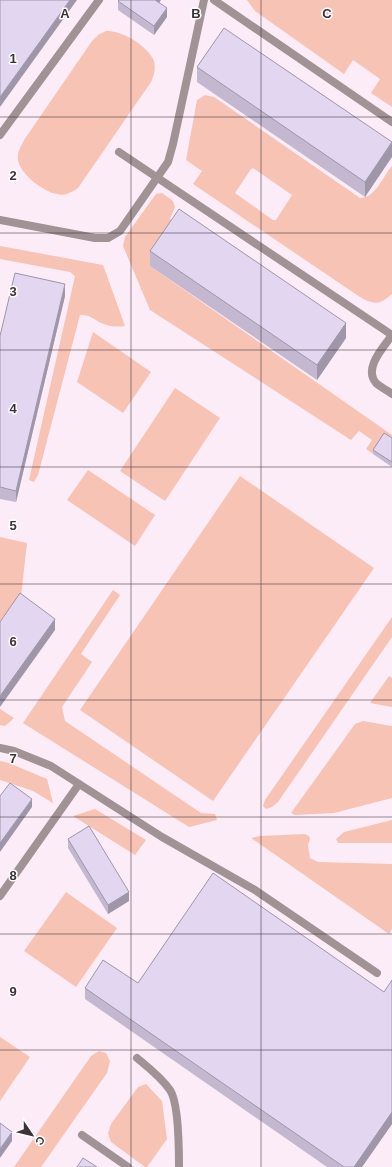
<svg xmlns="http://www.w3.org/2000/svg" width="392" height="1167" font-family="Helvetica,sans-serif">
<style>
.green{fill:#f7c3b5;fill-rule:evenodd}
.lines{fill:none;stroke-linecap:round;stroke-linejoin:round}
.lane{stroke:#a09295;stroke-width:8}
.wall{fill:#c3b8cf}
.shaded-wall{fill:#9f96a9}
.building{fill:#e3d6f1;stroke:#9f96a9}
.grid{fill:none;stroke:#3c3239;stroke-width:1;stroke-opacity:0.55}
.grid-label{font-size:13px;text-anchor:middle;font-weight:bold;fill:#3c3239;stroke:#fff;stroke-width:3;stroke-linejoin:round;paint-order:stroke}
</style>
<rect width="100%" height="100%" fill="#fcecf7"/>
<g class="green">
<path d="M247 0H392V107L371 93 380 79 353 60 344 74 255 11Z"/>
<path d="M106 31C122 30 148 46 154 61 156 69 154 75 151 82L78 188C71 193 65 196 57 194 43 192 15 171 18 155 18 150 22 145 24 140L92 41 98 35Z"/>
<path d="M205 95 214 97 360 198C376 198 382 177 392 166V294C380 305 374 305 360 297L193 184 202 171 186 160 197 100ZM253 168 292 195 276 220H273L235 193 251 169Z"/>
<path d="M162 193 173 201 175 207 170 219 178 224 150 266 392 435V443L373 454 366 449 372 440 359 431 351 440 150 310 123 246 125 237 156 194Z"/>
<path d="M0 246 103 265 125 326C118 327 111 327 104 324 95 321 91 314 80 315L38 475 34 482 29 480 75 276 70 272 0 259Z"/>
<path d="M93 332 151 372 123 413 77 382Z"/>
<path d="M175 388 220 418 165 501 120 471Z"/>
<path d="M88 470 155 515 135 546 67 500Z"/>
<path d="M240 476 374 568 213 801 80 710Z"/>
<path d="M0 537 27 543 20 605 0 633Z"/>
<path d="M113 590 120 595 81 654 92 662 62 707 65 721 201 813 215 814 217 820 189 827 23 723Z"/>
<path d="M392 617V637L278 802 272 807 266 809 263 806 265 800Z"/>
<path d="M389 676 392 678V707L370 703Z"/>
<path d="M0 709 14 718 5 726 0 725Z"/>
<path d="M363 721 392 726V798L334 813 295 815 291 813 355 724Z"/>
<path d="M0 761 9 763 47 779 53 803 33 791 0 780Z"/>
<path d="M95 809 146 840 135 855 73 816Z"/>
<path d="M392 820V843H338L336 839 344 832Z"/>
<path d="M305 834 309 836 310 839 308 845 310 858 318 862 392 864V929L389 934 251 838 260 836Z"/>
<path d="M66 892 117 928 76 987 24 951Z"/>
<path d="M0 1037 30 1057 0 1101Z"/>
<path d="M99 1051 106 1053 110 1061 107 1073 41 1167H14L91 1056Z"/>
<path d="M146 1084 162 1101 167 1139 147 1167H145L111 1142 108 1133 111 1124 138 1087Z"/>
</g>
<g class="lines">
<g class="lane">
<path d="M214 0 392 122"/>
<path d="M0 135 99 0"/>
<path d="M119 152 392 335"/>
<path d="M0 220 95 238H108L120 231 168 162 173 144 204 0"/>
<path d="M392 335C384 347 363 368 376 383 380 387 387 390 392 394"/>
<path d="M0 748 14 751 51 766 162 837 255 890 377 973"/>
<path d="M0 896 79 784"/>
<path d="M137 1058C149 1068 161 1077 170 1090 179 1103 179 1150 179 1167"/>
<path d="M82 1135 128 1167"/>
</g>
</g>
<g class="wall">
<path d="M118 1 159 3 167 17 154 35 118 10Z"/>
<path d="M197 67 392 142 365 197 197 82Z"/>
<path d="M150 251 346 338 317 380 150 266Z"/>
<path d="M65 296 16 502 0 499V336Z"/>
<path d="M392 438V467L373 454V450Z"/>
<path d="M68 839 129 901 108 914 68 848Z"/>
<path d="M138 983 392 1124 362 1167H327L85 999V988Z"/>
</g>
<g class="shaded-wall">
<path d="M70 0H77L0 107V97Z"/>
<path d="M155 0H161L155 9Z"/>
<path d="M167 8V17L154 35V26Z"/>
<path d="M392 142V157L365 197V182Z"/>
<path d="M65 284V296L16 502V491Z"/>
<path d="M346 323V338L317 380V365Z"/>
<path d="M55 619V630L0 707V696Z"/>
<path d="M32 799V807L0 852V843Z"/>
<path d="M129 892V901L108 914V905Z"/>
<path d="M392 1112V1124L362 1167H354Z"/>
<path d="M12 1132V1141L0 1158V1149Z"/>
</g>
<g class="building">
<path d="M0 0H70L0 97Z"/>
<path d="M119 0H155L167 8 154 26 118 1Z"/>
<path d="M224 28 392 142 365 182 197 67Z"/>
<path d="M179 209 346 323 317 365 150 251Z"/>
<path d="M15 273 65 284 16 491 0 487V336Z"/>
<path d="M384 433 392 438V462L373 450Z"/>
<path d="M20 593 55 619 0 696V622Z"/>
<path d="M10 783 32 799 0 843V796Z"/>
<path d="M89 826 129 892 108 905 68 839Z"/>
<path d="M213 873 384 992 392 980V1112L354 1167H344L85 988 103 960 138 983Z"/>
<path d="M0 1123 12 1132 0 1149Z"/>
<path d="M83 1158 97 1167H77Z"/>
</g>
<path class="grid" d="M131 0V1167M261 0V1167M0 117H392M0 233H392M0 350H392M0 467H392M0 584H392M0 700H392M0 817H392M0 934H392M0 1050H392"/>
<g class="grid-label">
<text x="65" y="18">A</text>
<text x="196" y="18">B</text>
<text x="327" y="18">C</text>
<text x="13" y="63">1</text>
<text x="13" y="180">2</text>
<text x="13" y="296">3</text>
<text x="13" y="413">4</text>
<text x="13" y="530">5</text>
<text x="13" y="646">6</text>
<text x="13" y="763">7</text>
<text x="13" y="880">8</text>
<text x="13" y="996">9</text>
</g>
<g transform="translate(32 1135) rotate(125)" stroke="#ffffff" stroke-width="3" paint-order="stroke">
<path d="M0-3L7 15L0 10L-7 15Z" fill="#3c3239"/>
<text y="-6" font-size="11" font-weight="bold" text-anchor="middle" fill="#3c3239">С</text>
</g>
</svg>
